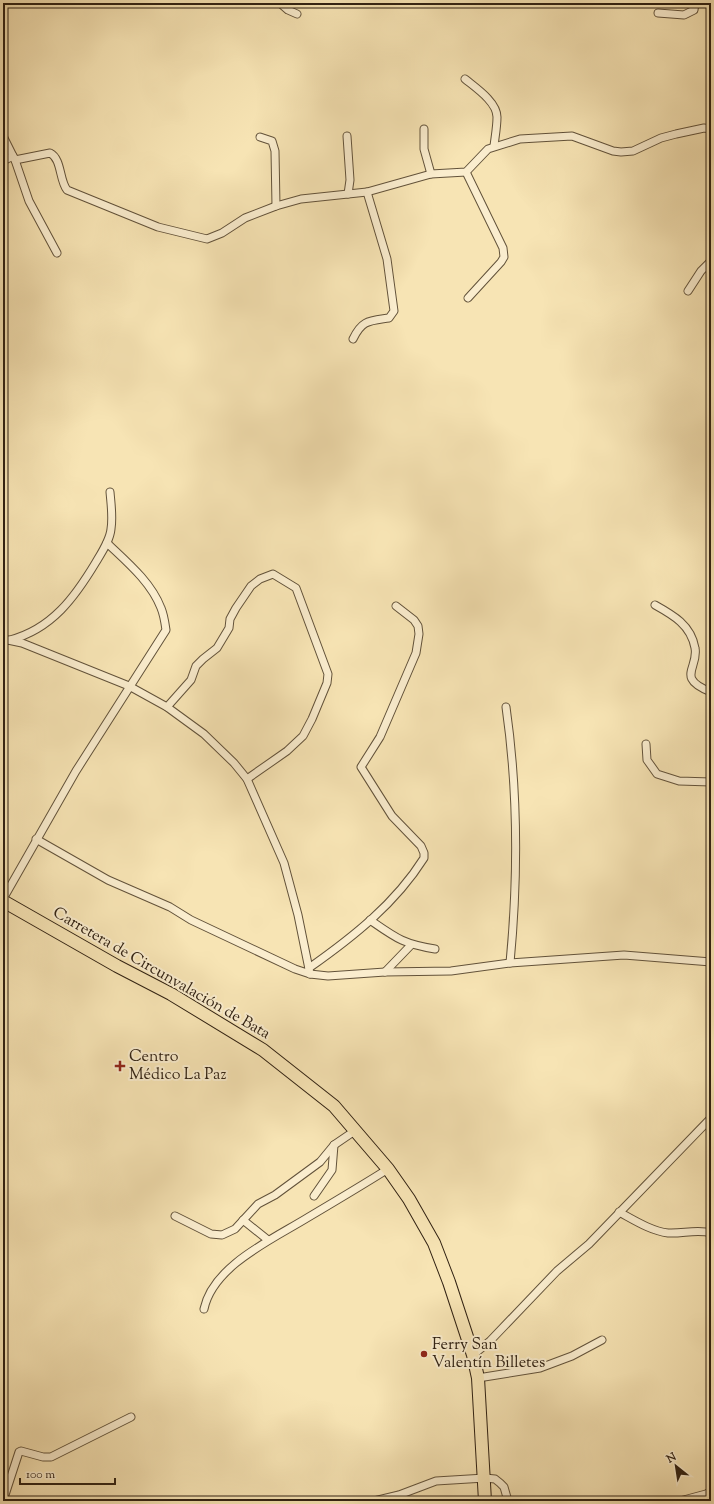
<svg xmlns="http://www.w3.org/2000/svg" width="714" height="1504" font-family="'Sorts Mill Goudy',serif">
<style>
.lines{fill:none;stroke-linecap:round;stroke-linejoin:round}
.street-casing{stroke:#62523a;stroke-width:9}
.primary-casing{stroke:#302112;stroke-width:14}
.street{stroke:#faedce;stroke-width:7}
.primary{stroke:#f7e4b4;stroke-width:12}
.poi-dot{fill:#8f2418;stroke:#faedce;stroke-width:1.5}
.labels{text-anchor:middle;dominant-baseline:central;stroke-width:4;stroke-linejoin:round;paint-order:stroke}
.street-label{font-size:16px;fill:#302112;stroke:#faedce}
.poi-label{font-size:16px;fill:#302112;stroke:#faedce;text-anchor:start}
</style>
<rect width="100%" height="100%" fill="#f7e4b4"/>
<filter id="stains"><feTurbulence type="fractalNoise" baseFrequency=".005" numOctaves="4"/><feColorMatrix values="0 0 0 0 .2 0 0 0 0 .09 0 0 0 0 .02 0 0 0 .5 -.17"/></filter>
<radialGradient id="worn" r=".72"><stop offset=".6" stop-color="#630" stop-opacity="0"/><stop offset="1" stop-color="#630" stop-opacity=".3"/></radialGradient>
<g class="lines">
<defs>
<g id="street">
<path d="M280 3 288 10 297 14"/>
<path d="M658 13 684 15 694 10 695 3"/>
<path d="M465 79C476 88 497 102 497 117 497 127 495 137 494 146"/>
<path d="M424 129V149L431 174"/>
<path d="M3 136 15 160 29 201 57 253"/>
<path d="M347 136 350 180 348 194"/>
<path d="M260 137 272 141 275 151 276 206"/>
<path d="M15 160 50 153C62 159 59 180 67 190L158 227 207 239 222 233 245 218 276 206 301 199 367 192 431 174 466 172 488 149 520 139 572 136 613 151 621 152 633 151 661 138 676 134 704 128 711 129"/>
<path d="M3 161 13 156"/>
<path d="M466 172 503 248 504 257 501 262 468 298"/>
<path d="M688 291 701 271 711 261"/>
<path d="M353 339C362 320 369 321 389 318L394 311 387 259 367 192"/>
<path d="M3 538V545"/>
<path d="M655 605C673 615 691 625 695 648 699 668 675 678 711 692"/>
<path d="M3 639 22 643 129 686 167 707 204 734 234 763 247 779 284 863 298 915 310 974"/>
<path d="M10 640C52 629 75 597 96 562 102 552 110 540 111 529 113 517 111 504 110 492"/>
<path d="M167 707 191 680 196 666 203 659 217 648 229 628 230 619 236 608 251 586 260 579 273 574 296 588 328 674 327 683 312 719 303 736 287 751 247 779"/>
<path d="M506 707C518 791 518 879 510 963"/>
<path d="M646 744 647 760 657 774 679 781 711 782"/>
<path d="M36 839 108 880 170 907 191 920 295 969 310 974 328 976 385 972 451 971 510 963 624 955 711 962"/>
<path d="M3 899 76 771 166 630C165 623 164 615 161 608 151 582 127 562 107 543"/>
<path d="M370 920C396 938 403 944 435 949"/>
<path d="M309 968C353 937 395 904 424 858V853L421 846 392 816 361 767 380 737 416 653 419 634 418 626 414 620 396 606"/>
<path d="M385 972 411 945"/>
<path d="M314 1196 332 1170 334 1145"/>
<path d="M619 1212C634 1220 651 1231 668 1233 682 1234 697 1229 711 1233"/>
<path d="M175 1216 211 1234 222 1235 235 1229 258 1204 275 1195 320 1162 334 1145 356 1130"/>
<path d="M243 1220 268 1240"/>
<path d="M204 1309C213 1266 271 1240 307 1218 334 1202 361 1186 388 1169"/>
<path d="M473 1355 490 1341 557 1271 589 1244 711 1118"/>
<path d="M478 1378 540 1368 572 1356 602 1340"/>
<path d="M3 1501 19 1452 21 1451 43 1457H51L131 1417"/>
<path d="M374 1501 399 1495 436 1481 485 1478 495 1479 500 1483 504 1487 508 1501"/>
<path d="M680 1501 706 1494 711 1491"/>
</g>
<path id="primary" d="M3 901 117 966 171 994 263 1050 334 1106 388 1169 409 1199 434 1243 449 1282 473 1355 478 1378 485 1501"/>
</defs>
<use href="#street" class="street-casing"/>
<use href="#primary" class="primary-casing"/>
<use href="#street" class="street"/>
<use href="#primary" class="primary"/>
</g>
<g class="poi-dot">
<path d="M118 1060h4v4h4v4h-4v4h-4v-4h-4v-4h4z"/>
<circle cx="424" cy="1354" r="4"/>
</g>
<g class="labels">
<g class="street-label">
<text transform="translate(161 974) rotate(30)">Carretera de Circunvalación de Bata</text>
</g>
<g class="poi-label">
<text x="129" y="1057">Centro<tspan x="129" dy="18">Médico La Paz</tspan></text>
<text x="432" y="1345">Ferry San<tspan x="432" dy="18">Valentín Billetes</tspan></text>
</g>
</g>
<rect width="714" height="1504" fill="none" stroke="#f7e4b4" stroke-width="16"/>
<rect x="4" y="4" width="706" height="1496" fill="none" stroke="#302112" stroke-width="2"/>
<rect x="8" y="8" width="698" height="1488" fill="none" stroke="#302112"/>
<g transform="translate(676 1466) rotate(330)" stroke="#faedce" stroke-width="3" paint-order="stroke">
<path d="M0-3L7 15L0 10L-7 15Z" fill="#302112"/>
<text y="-6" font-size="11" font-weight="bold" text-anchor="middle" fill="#302112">N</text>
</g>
<path d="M20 1478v6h95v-6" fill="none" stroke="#302112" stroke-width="2"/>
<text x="26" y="1478" font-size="12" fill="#302112" stroke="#faedce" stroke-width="3" paint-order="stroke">100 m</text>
<rect width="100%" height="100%" filter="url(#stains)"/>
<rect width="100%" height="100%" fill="url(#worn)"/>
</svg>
